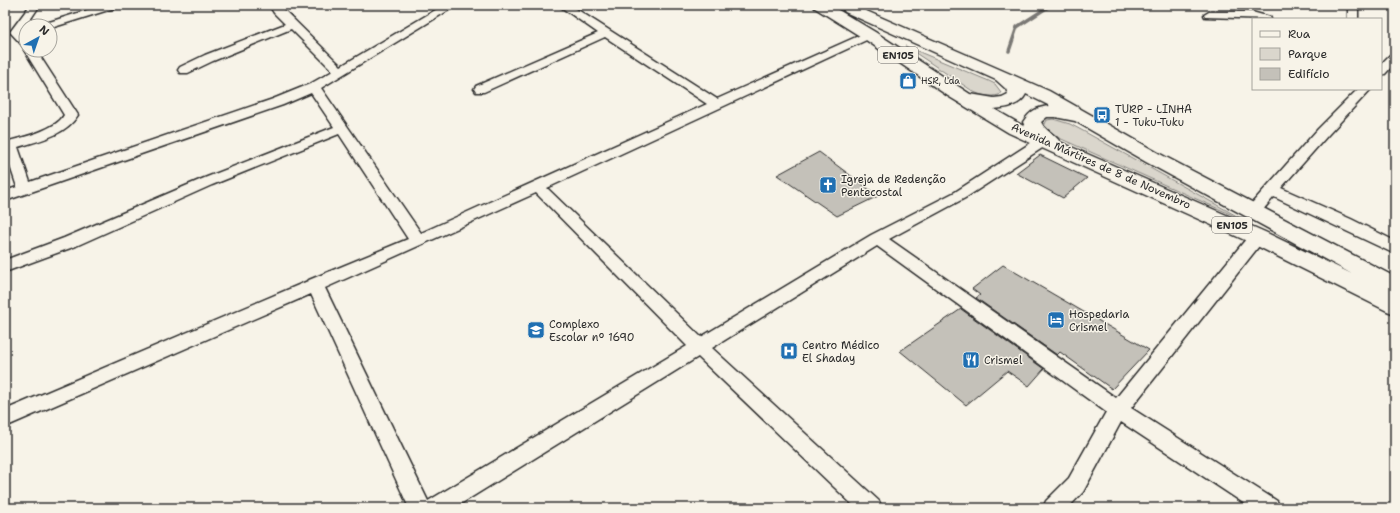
<svg xmlns="http://www.w3.org/2000/svg" width="1400" height="513" font-family="'Shantell Sans',sans-serif">
<style>
.green{fill:#dad6cc;stroke:#82807c}
.lines{fill:none;stroke-linecap:round;stroke-linejoin:round}
.stream{stroke:#7a7874;stroke-width:3.5}
.building{fill:#c4c1b9;stroke:#2b2b2b}
.minor-casing{stroke:#2b2b2b;stroke-width:3}
.primary-casing{stroke:#2b2b2b;stroke-width:3}
.minor{fill:#f7f3e8;fill-rule:evenodd}
.primary{fill:#f7f3e8;fill-rule:evenodd}
.labels{text-anchor:middle;dominant-baseline:central;stroke-width:3;stroke-linejoin:round;paint-order:stroke}
.far-poi-label{font-size:9px;fill:#2b2b2b;stroke:#f7f3e8;text-anchor:start}
.shield{fill:#f7f3e8;stroke:#686764;stroke-width:1}
.shield-label{font-size:10px;font-weight:bold;fill:#2b2b2b}
.poi-label{font-size:11px;fill:#2b2b2b;stroke:#f7f3e8;text-anchor:start}
.street-label{font-size:11px;fill:#2b2b2b;stroke:#f7f3e8}
</style>
<rect width="100%" height="100%" fill="#f7f3e8"/>
<filter id="ink" filterUnits="userSpaceOnUse"><feTurbulence type="fractalNoise" baseFrequency=".025" numOctaves="2"/><feDisplacementMap in="SourceGraphic" scale="8" xChannelSelector="R" yChannelSelector="G"/><feConvolveMatrix kernelMatrix="1 2 1 2 8 2 1 2 1" color-interpolation-filters="sRGB"/></filter>
<g filter="url(#ink)">
<g class="green">
<path d="M905 46 989 81 995 84 1001 92 999 95C990 97 982 96 974 92Z"/>
<path d="M1053 119 1070 124 1085 132 1246 221 1059 138 1044 126 1047 120Z"/>
</g>
<g class="lines">
<path class="stream" d="M1009 51 1017 27 1051 5"/>
</g>
<g class="building">
<path d="M819 152 878 196 837 216 777 175Z"/>
<path d="M1040 155 1087 178 1063 198 1016 173Z"/>
<path d="M1003 265 1149 350 1112 389 1060 352 1057 355 976 298 980 295 972 289Z"/>
<path d="M961 309 1044 369 1029 386 1007 371 966 405 900 351Z"/>
</g>
<g class="lines">
<defs>
<g id="minor">
<path d="M28 5H38V8L22 32 26 36V46L22 45 10 32 28 8Z"/>
<path d="M103 5H119L118 7 51 28 50 26H41L43 24Z"/>
<path d="M269 5H279L341 66 444 5H457L321 88 421 233 707 104 605 37 484 92H476L474 89 476 86 598 33 558 5H570L717 99 865 33H873L875 35 873 37 547 188 701 337 871 235 955 192 1037 139H1047L1049 142 1047 145 965 198 889 239 1116 398 1251 233 1257 232 1263 233 1265 237 1263 241 1131 408 1277 501 1280 508H1251L1121 422 1083 492 1068 508H1043L1046 501 1069 478 1106 412 877 246 712 348 879 501 882 508H856L698 357 454 508H409L311 294 5 427V410L308 281 309 280 408 239 339 134 212 185 76 246 5 272V260L64 238 202 179 334 127 311 93 283 105 5 201V191L17 187 5 151V142C21 138 56 130 64 115L24 50 26 48V50H36L78 115C66 135 39 141 18 147L30 182 273 99 310 84 333 71 291 29 213 61 188 73H180L178 70 180 67 205 55 285 24 274 13ZM536 193 687 346 428 501 325 288Z"/>
<rect x="1348" y="5" width="10" height="14"/>
<path d="M1209 12H1252L1270 17 1271 19 1205 17 1204 15Z"/>
<path d="M1395 52V63L1385 74 1381 75V64L1391 54Z"/>
<path d="M1358 89H1371L1328 135 1281 188 1351 219 1395 241V254L1274 197C1266 205 1259 219 1247 216L1244 212 1318 129Z"/>
</g>
<path id="primary" d="M813 5H830L875 32 970 94 994 98 1002 97 1008 94 1006 89 996 80 845 12 843 9 845 6H855L1049 91 1160 154 1395 277V314L1387 311 1249 242 1009 133 948 96 863 38 815 8ZM1026 94 1050 106C1037 107 1030 111 1023 122L1025 127 994 109C1006 108 1020 106 1026 94ZM1055 117 1075 121 1146 162 1352 274 1265 232 1060 142C1055 134 1045 131 1041 122L1047 117Z"/>
</defs>
<use href="#minor" class="minor-casing"/>
<use href="#primary" class="primary-casing"/>
<use href="#minor" class="minor"/>
<use href="#primary" class="primary"/>
</g>
</g>
<defs>
<symbol id="shop-square" viewBox="-11 -11 22 22"><rect x="-9" y="-9" width="18" height="18" rx="4" fill="#1f6fb2" stroke="#f7f3e8"/><path d="M-5-2.5h2.3a2.7 3.5 0 0 1 5.4 0H5L5.5 6h-11ZM-1.5-2.5h3a1.5 2.3 0 0 0-3 0Z" fill="#fff"/></symbol>
<symbol id="bus-square" viewBox="-11 -11 22 22"><rect x="-9" y="-9" width="18" height="18" rx="4" fill="#1f6fb2" stroke="#f7f3e8"/><path d="M-5-6H5V4H4V6H2V4H-2V6H-4V4H-5ZM-3.5-4V0h7V-4ZM-3.5 1.2v1.5H-2V1.2ZM2 1.2v1.5H3.5V1.2Z" fill="#fff"/></symbol>
<symbol id="church-square" viewBox="-11 -11 22 22"><rect x="-9" y="-9" width="18" height="18" rx="4" fill="#1f6fb2" stroke="#f7f3e8"/><path d="M-1.2-6h2.4v3.5h3.3v2.4h-3.3V6h-2.4V-.1h-3.3v-2.4h3.3Z" fill="#fff"/></symbol>
<symbol id="hotel-square" viewBox="-11 -11 22 22"><rect x="-9" y="-9" width="18" height="18" rx="4" fill="#1f6fb2" stroke="#f7f3e8"/><path d="M-6-4.5h1.5V1H6V5H4.5V3h-9V5H-6ZM-4 0a1.8 1.8 0 1 1 3.6 0ZM.5 0V-2.5h3Q6-2.5 6 0Z" fill="#fff"/></symbol>
<symbol id="school-square" viewBox="-11 -11 22 22"><rect x="-9" y="-9" width="18" height="18" rx="4" fill="#1f6fb2" stroke="#f7f3e8"/><path d="M0-5L7-2L0 1L-7-2ZM-4 1L0 2.5L4 1V4Q0 6-4 4Z" fill="#fff"/></symbol>
<symbol id="hospital-square" viewBox="-11 -11 22 22"><rect x="-9" y="-9" width="18" height="18" rx="4" fill="#1f6fb2" stroke="#f7f3e8"/><path d="M-5-5h3v3.5h4V-5h3V5h-3V1.5h-4V5h-3Z" fill="#fff"/></symbol>
<symbol id="restaurant-square" viewBox="-11 -11 22 22"><rect x="-9" y="-9" width="18" height="18" rx="4" fill="#1f6fb2" stroke="#f7f3e8"/><path d="M-5-6h1v4h1v-4h1v4h1v-4h1v5L-1.5 .5V6h-2V.5L-5-1ZM5-6V6H3V1.5H1.5Q1.5-4 5-6Z" fill="#fff"/></symbol>
</defs>
<g fill-rule="evenodd">
<use href="#shop-square" x="898" y="71" width="20" height="20"/>
<use href="#bus-square" x="1092" y="105" width="20" height="20"/>
<use href="#church-square" x="818" y="175" width="20" height="20"/>
<use href="#hotel-square" x="1046" y="310" width="20" height="20"/>
<use href="#school-square" x="526" y="320" width="20" height="20"/>
<use href="#hospital-square" x="779" y="341" width="20" height="20"/>
<use href="#restaurant-square" x="961" y="350" width="20" height="20"/>
</g>
<g class="labels">
<g class="far-poi-label">
<text x="921" y="81">HSR, Lda</text>
</g>
<g class="shield">
<rect x="878" y="47" width="40" height="16" rx="3"/>
<rect x="1212" y="217" width="40" height="16" rx="3"/>
</g>
<g class="shield-label">
<text x="898" y="55">EN105</text>
<text x="1232" y="225">EN105</text>
</g>
<g class="poi-label">
<text x="1115" y="109">TURP - LINHA<tspan x="1115" dy="13">1 - Tuku-Tuku</tspan></text>
<text x="841" y="179">Igreja de Redenção<tspan x="841" dy="13">Pentecostal</tspan></text>
<text x="1069" y="314">Hospedaria<tspan x="1069" dy="13">Crismel</tspan></text>
<text x="549" y="324">Complexo<tspan x="549" dy="13">Escolar nº 1690</tspan></text>
<text x="802" y="345">Centro Médico<tspan x="802" dy="13">El Shaday</tspan></text>
<text x="984" y="360">Crismel</text>
</g>
<g class="street-label">
<text transform="translate(1101 166) rotate(24)">Avenida Mártires de 8 de Novembro</text>
</g>
</g>
<rect width="1400" height="513" fill="none" stroke="#f7f3e8" stroke-width="20"/>
<rect x="10" y="10" width="1380" height="493" fill="none" stroke="#2b2b2b" stroke-width="1.5" filter="url(#ink)"/>
<rect x="1252" y="18" width="130" height="72" fill="#f7f3e8" stroke="#a5a39c"/>
<rect x="1260" y="31" width="20" height="6" fill="#f7f3e8" stroke="#a5a39c"/>
<text x="1288" y="38" font-size="12" fill="#2b2b2b">Rua</text>
<rect x="1260" y="48" width="20" height="12" fill="#dad6cc" stroke="#a5a39c"/>
<text x="1288" y="58" font-size="12" fill="#2b2b2b">Parque</text>
<rect x="1260" y="68" width="20" height="12" fill="#c4c1b9" stroke="#a5a39c"/>
<text x="1288" y="78" font-size="12" fill="#2b2b2b">Edifício</text>
<g transform="translate(38 38) rotate(40)"><circle r="19" fill="#f7f3e8" stroke="#a5a39c"/>
<path d="M0-3L7 15L0 10L-7 15Z" fill="#1f6fb2"/>
<text y="-6" font-size="11" font-weight="bold" text-anchor="middle" fill="#2b2b2b">N</text>
</g>
</svg>
